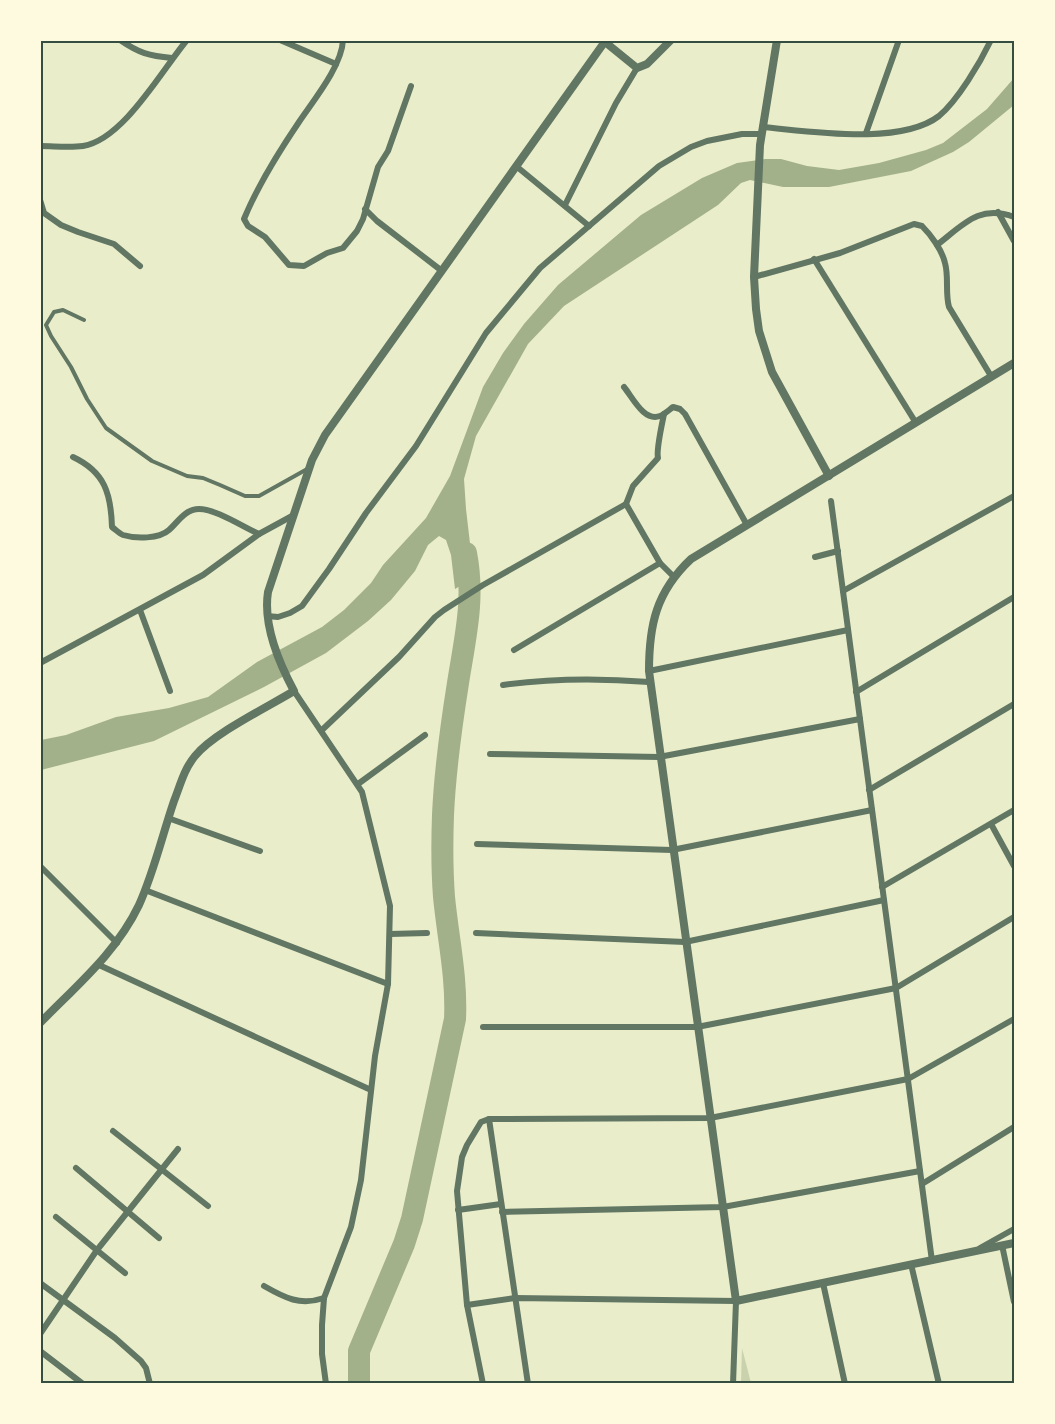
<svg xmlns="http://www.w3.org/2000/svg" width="1055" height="1424" font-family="'PT Sans Narrow',sans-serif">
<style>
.green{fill:#cad2ad}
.water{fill:#a3b18a}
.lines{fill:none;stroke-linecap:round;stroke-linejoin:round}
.river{stroke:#a3b18a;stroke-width:22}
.service{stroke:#617663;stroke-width:4}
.minor{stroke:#617663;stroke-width:6}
.tertiary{stroke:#617663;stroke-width:8}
.neatline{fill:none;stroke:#344e41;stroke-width:2}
</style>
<rect width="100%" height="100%" fill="#e9edc9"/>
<path class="green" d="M742 1348 751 1383H741Z"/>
<path class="water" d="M1014 78V105L969 142 953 152 911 171 829 187H783L750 180 741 183 718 205 564 306 528 344 476 436 464 479 466 509 474 578 455 589 451 555 446 540 439 536 428 545 415 571 391 600 368 621 326 653 264 687 154 741 41 770V740L66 735 116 717 169 708 208 697 257 662 322 627 344 610 371 583 383 565 426 518 450 476 483 387 503 353 524 324 558 285 641 215 702 178 737 163 765 159H781L807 166 839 170 879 163 926 150 943 143 987 109Z"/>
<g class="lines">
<path class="river" d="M359 1384V1351L404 1244 412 1219 455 1019C457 977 448 938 444 897 442 870 442 842 443 815 445 770 451 727 458 683 465 638 475 599 466 553"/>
<path class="service" d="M84 320 63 310 54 312 46 325 51 336 71 367 87 399 106 428 152 461 187 476 203 478 220 485 245 496H259L309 468"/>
<g class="minor">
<path d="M120 40C139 53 149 56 172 58"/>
<path d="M280 40 336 64"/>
<path d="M343 40C342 66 313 101 299 122 278 153 258 185 244 219L248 226 265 237 289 265 304 266 327 253 343 248 357 231 363 219 378 167 388 151 411 86"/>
<path d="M762 127C809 131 900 146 939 116 958 100 980 63 991 40"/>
<path d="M866 133 899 40"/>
<path d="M40 146C54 146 69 148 83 146 123 140 162 70 187 40"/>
<path d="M516 166 589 226"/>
<path d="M40 200 44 213 61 225 78 232 114 244 140 266"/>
<path d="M565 205 616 103 637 68"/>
<path d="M365 209 377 221 442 271"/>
<path d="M998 212 1014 241"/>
<path d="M937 245C963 225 979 204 1014 217"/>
<path d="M814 259 916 423"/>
<path d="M754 277 840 253 914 224 922 226C931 235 942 250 945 263 949 277 945 293 949 307L991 376"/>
<path d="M624 387C633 398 644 422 660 416 665 414 669 410 673 407L680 409 685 414 747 525"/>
<path d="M73 457C105 472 111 494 112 527 116 530 120 534 123 535 136 539 159 539 169 530 178 522 185 509 199 509 216 509 243 527 259 534"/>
<path d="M831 501 932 1261"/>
<path d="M626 504 633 486 658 458C656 450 662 424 664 414"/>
<path d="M626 504 660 563 674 577"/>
<path d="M815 557 838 551"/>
<path d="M843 591 1014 496"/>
<path d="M140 610 170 691"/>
<path d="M267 616 278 617 290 613 302 606 329 569 366 513 416 446 486 333 540 268 659 166 691 147 707 141 742 134H761"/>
<path d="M514 650 660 563"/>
<path d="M40 663 203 575 259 534 292 516"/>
<path d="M649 671 848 630"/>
<path d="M503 685C553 678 600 678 649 682"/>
<path d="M294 691 362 792 390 906 388 984 375 1056 361 1180 351 1227 324 1298 322 1325V1354L326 1384"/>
<path d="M856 692 1014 597"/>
<path d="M322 730 399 657 435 617 444 610 483 585 626 504"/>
<path d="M490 754 659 757 860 719"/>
<path d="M358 784 425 735"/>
<path d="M869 790 1014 704"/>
<path d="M168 818 260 851"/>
<path d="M991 824 1014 866"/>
<path d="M477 844 672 850 872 810"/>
<path d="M40 866 117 943"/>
<path d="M882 887 1014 810"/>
<path d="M145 890 388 984"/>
<path d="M476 933 685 942 884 900"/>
<path d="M390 934 427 933"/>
<path d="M99 965 371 1090"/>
<path d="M483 1027H697L896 988 1014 917"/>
<path d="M489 1119 528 1384"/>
<path d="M113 1131 208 1206"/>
<path d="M76 1168 159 1238"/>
<path d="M922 1184 1014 1127"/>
<path d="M458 1210 501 1204"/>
<path d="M502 1212 723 1207 920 1171"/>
<path d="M56 1217 125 1273"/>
<path d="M1002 1245 1014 1302"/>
<path d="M980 1248 1014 1229"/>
<path d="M911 1264 939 1384"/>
<path d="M40 1283 115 1338 141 1361 146 1368 150 1384"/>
<path d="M823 1283 845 1384"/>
<path d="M264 1286C285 1298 300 1306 324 1298"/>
<path d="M467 1305 515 1298 736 1301 733 1384"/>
<path d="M40 1334 97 1250 178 1149"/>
<path d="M40 1351 83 1384"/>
<path d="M483 1384 467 1305 457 1191 462 1157 467 1145 481 1122 489 1119 710 1118 908 1079 1014 1019"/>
</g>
<g class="tertiary">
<path d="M777 40 760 145 754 277 756 309 759 331 772 372 829 476"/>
<path d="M605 42 637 68 647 64 671 40"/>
<path d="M1014 363 691 559C656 592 649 625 649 671L736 1301 1014 1243"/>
<path d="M40 1023C77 985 116 953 139 905 154 872 162 836 174 801 180 786 184 769 195 756 214 733 266 708 294 691 279 663 263 624 268 592L312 460 325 435 606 40"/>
</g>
</g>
<rect width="1055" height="1424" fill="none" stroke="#fefae0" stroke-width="84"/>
<rect x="42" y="42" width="971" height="1340" class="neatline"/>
</svg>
